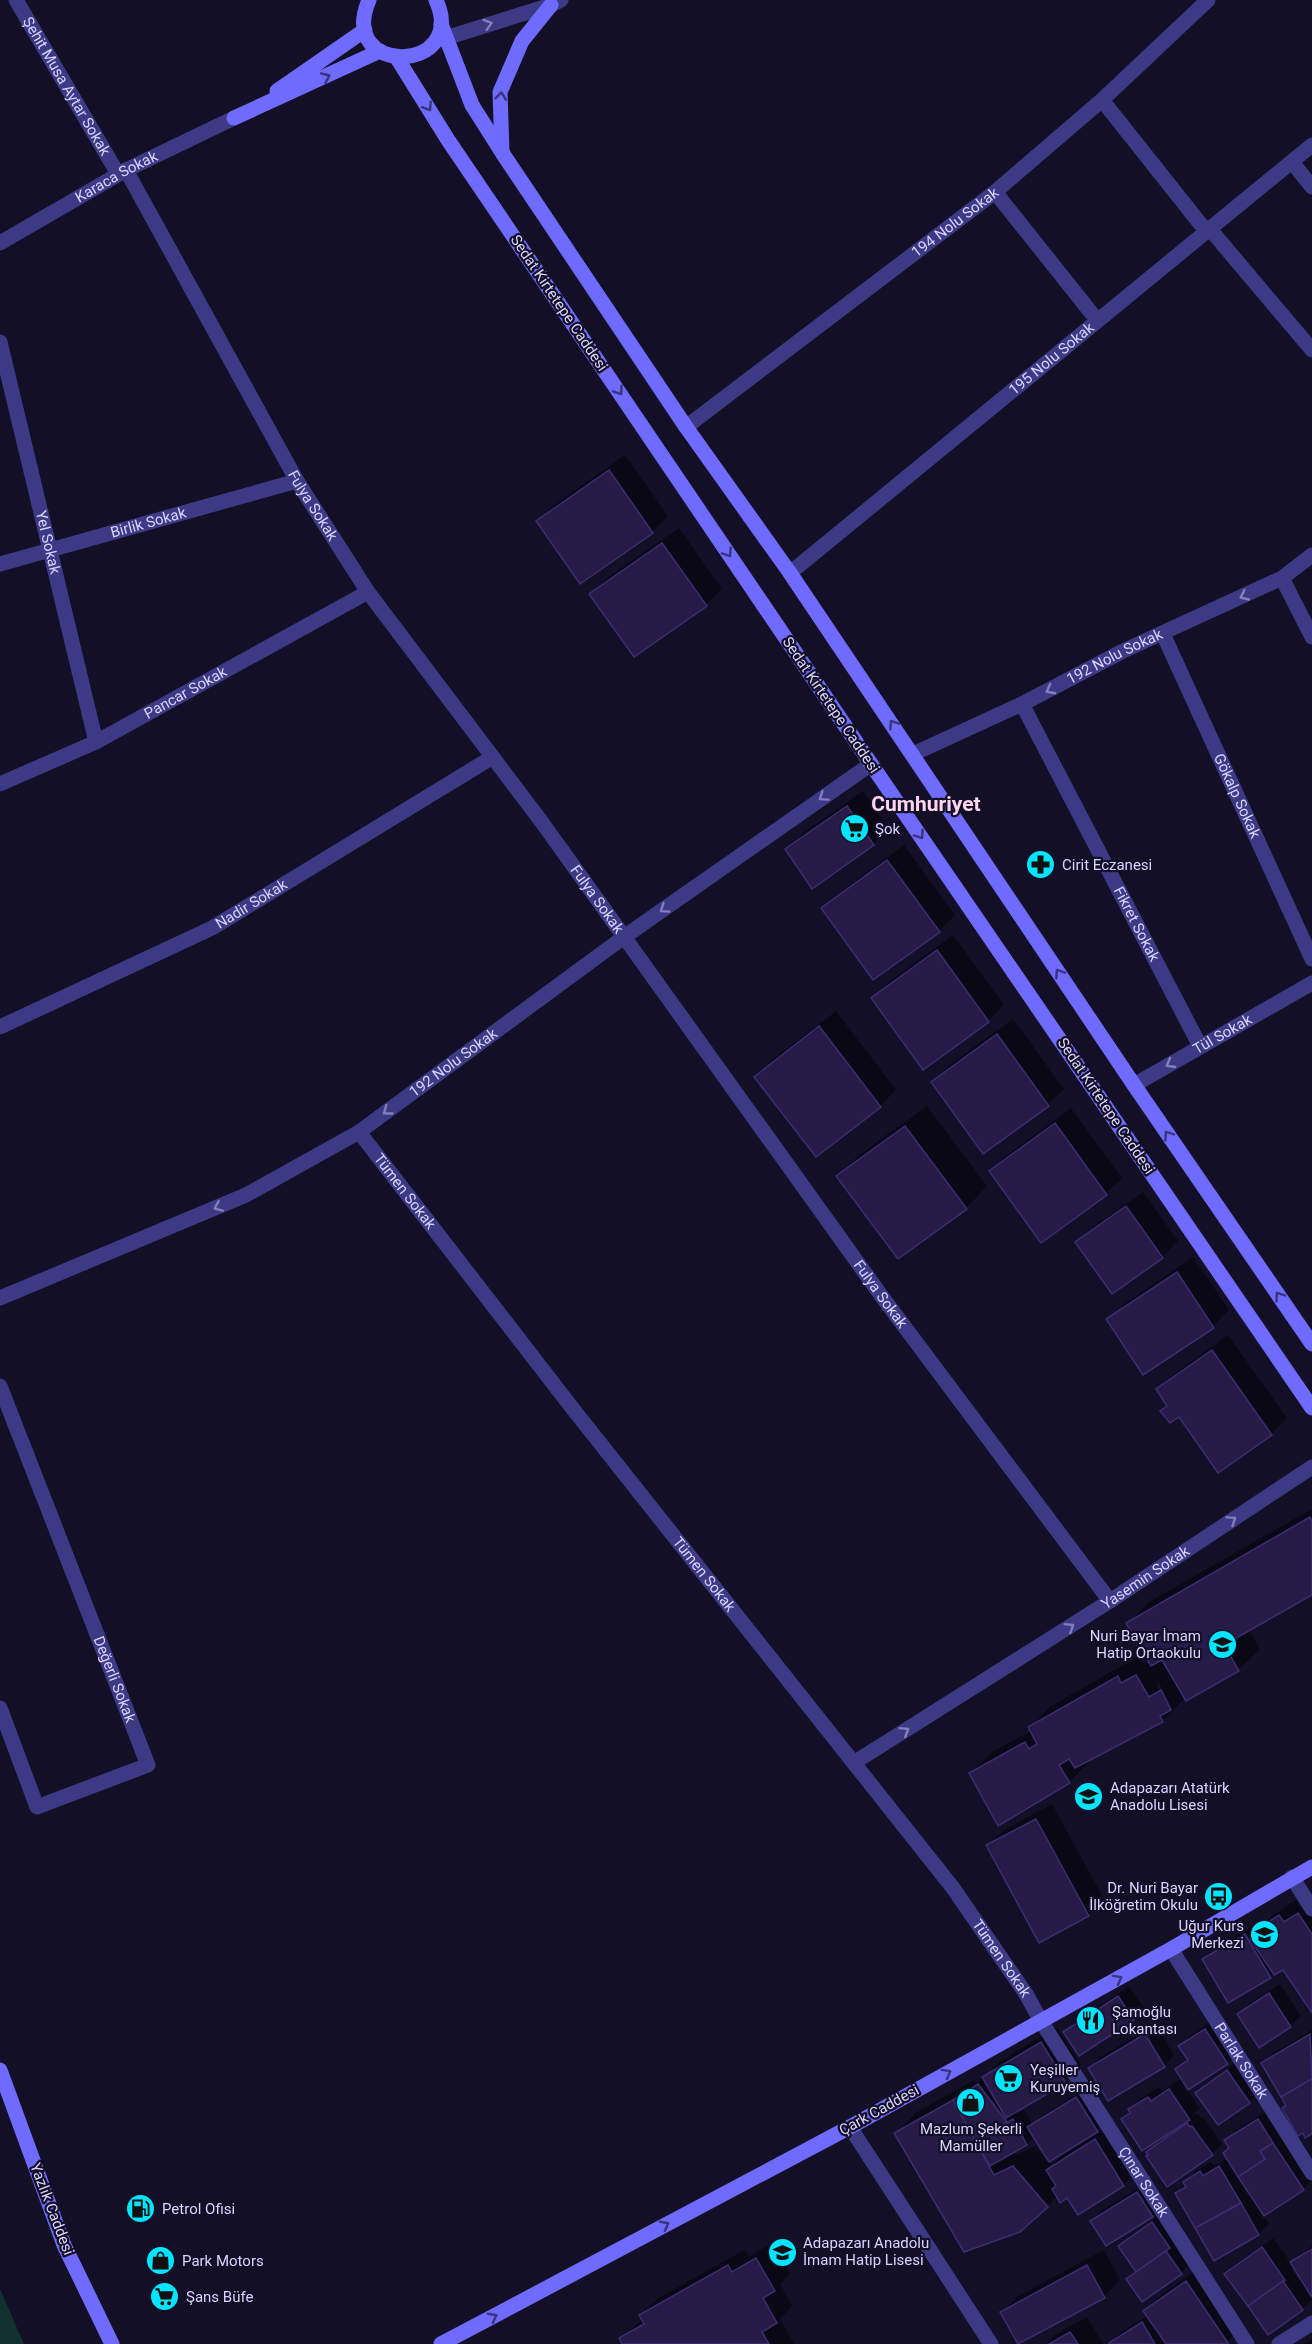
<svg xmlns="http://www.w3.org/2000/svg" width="1312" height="2344" font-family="Roboto,sans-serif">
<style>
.green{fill:#12302f}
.shadow{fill:#0007;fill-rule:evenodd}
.building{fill:#241b47;stroke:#3b2d73;stroke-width:1.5}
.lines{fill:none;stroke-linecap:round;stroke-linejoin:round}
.street{stroke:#3d3a85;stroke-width:15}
.secondary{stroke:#6f6bff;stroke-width:15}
.oneway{stroke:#837fbc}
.oneway2{stroke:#38347d}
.labels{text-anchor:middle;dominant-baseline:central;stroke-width:4.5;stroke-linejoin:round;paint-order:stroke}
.street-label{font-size:15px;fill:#d9d4ff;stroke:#130f26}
.poi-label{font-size:15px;fill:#d9d4ff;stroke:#130f26;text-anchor:start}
.district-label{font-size:21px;font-weight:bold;fill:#ffd6f0;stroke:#130f26}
</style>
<rect width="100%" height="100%" fill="#130f26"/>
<path class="green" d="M0 2289 24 2344H0Z"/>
<g class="shadow">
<path d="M625 455 668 516 652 532 538 521 554 505Z"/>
<path d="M679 528 722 589 706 605 591 594 607 578Z"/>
<path d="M863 791 889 828 873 844 787 849 802 834Z"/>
<path d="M904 845 955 915 939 931 823 908 839 893Z"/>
<path d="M953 935 1004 1005 988 1021 923 1068 873 998 889 982Z"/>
<path d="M836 1011 896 1090 880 1106 816 1155 756 1077 771 1061Z"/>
<path d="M1013 1019 1064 1089 1048 1104 984 1152 933 1082 948 1066Z"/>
<path d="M927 1106 987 1186 966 1208 838 1176 859 1155Z"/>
<path d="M1071 1108 1122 1178 1106 1193 1041 1241 991 1171 1007 1155Z"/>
<path d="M1143 1192 1178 1241 1162 1257 1077 1243 1093 1227Z"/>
<path d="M1193 1257 1229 1310 1213 1326 1144 1373 1108 1320 1124 1304Z"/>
<path d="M1228 1335 1287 1418 1271 1434 1168 1405 1158 1390 1174 1374Z"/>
<path d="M1312 1509V1594L1249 1630 1260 1649 1238 1670 1187 1699 1184 1695 1182 1697 1183 1700 1162 1721 1089 1759 1090 1761 1069 1782 971 1773 992 1752 1031 1731 1030 1727 1051 1706 1139 1656 1143 1663 1149 1660 1128 1623 1149 1602ZM1159 1683 1171 1707 1169 1710 1156 1684Z"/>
<path d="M1052 1804 1104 1899 1088 1915 988 1846 1004 1830Z"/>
<path d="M1312 1899V2011L1283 1968 1270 1977 1204 1959 1214 1948 1256 1924 1259 1929 1273 1915 1296 1900 1300 1907Z"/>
<path d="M1280 1984 1301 2016 1290 2026 1259 2046 1239 2015 1249 2004Z"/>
<path d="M1129 1987 1144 2008 1133 2019 1065 2032 1076 2021Z"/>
<path d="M1216 2019 1237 2053 1227 2063 1187 2089 1199 2108 1191 2116 1198 2114 1201 2118 1203 2117 1222 2144 1212 2154H1149L1148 2152 1162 2138 1123 2119 1140 2099 1159 2087 1162 2091 1182 2078 1176 2069 1188 2058 1180 2046 1191 2035Z"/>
<path d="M1155 2024 1174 2055 1164 2066 1090 2068 1100 2057Z"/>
<path d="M1057 2027 1081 2065 1065 2081 1016 2110 1018 2113 1024 2110 1032 2124 1040 2117 1087 2088 1107 2120 1093 2135 1112 2125 1139 2169 1123 2185 1068 2196H1058L1047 2206 896 2133 917 2112 974 2080 976 2083 984 2078 999 2062ZM1034 2136 1048 2159 1047 2160 1035 2146 1016 2155 1013 2151 1027 2144ZM1067 2149 1052 2166 1048 2161Z"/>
<path d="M1312 2030V2132L1303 2131 1263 2064 1273 2053Z"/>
<path d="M1238 2061 1259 2091 1249 2102 1197 2093 1207 2083Z"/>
<path d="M1269 2110 1312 2180 1303 2189 1263 2214 1269 2224 1258 2234 1177 2193 1195 2171 1211 2162 1214 2166 1228 2158 1230 2147 1226 2141 1236 2130Z"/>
<path d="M1148 2183 1162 2206 1152 2216 1092 2221 1102 2210Z"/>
<path d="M1163 2213 1191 2262 1181 2273 1128 2279 1137 2271 1120 2246 1130 2236Z"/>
<path d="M1273 2238 1291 2263 1312 2246V2294L1310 2295 1312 2300 1302 2309 1269 2333 1226 2274 1237 2263ZM1295 2268 1302 2279 1299 2280 1292 2270Z"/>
<path d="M772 2243 790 2274 780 2284 792 2306 780 2319 794 2344H624L621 2338 643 2319 641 2315 657 2299 744 2250 749 2257Z"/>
<path d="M1104 2250 1120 2280 1105 2296 1019 2343 1002 2312 1018 2296Z"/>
<path d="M1202 2266 1243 2326 1227 2342 1224 2344H1111L1121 2332 1148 2316 1145 2311 1161 2295Z"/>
<path d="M1087 2317 1103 2344H1046L1055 2335Z"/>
<path d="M1312 2339V2344H1304Z"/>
</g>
<g class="building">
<path d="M609 470 653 533 580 584 536 521Z"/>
<path d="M662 543 707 606 634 657 589 594Z"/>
<path d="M847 806 874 845 812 889 785 849Z"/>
<path d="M887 860 940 932 873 980 821 908Z"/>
<path d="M937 950 989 1022 923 1070 871 998Z"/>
<path d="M819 1026 881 1107 816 1157 754 1077Z"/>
<path d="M997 1034 1049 1106 983 1154 931 1082Z"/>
<path d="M1055 1123 1107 1195 1041 1243 989 1171Z"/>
<path d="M905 1126 967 1209 898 1259 836 1176Z"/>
<path d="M1126 1206 1163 1258 1112 1294 1075 1242Z"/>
<path d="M1177 1272 1214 1328 1143 1375 1106 1319Z"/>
<path d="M1212 1350 1272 1435 1218 1473 1179 1417 1170 1423 1160 1411 1167 1406 1156 1389Z"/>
<path d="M1310 1517 1312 1521V1595L1224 1645 1239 1671 1186 1701 1162 1660 1151 1666 1126 1623Z"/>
<path d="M1136 1675 1149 1697 1161 1690 1171 1710 1160 1716 1163 1722 1075 1768 1069 1759 1059 1765 1070 1783 998 1826 969 1773 1025 1742 1029 1749 1037 1744 1028 1727 1118 1676 1121 1683Z"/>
<path d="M1036 1819 1089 1916 1039 1943 986 1845Z"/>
<path d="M1298 1913 1312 1934V2013L1283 1970 1274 1975 1250 1939 1257 1934 1255 1931 1279 1915 1284 1922Z"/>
<path d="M1245 1934 1271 1978 1228 2003 1202 1959Z"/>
<path d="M1269 1993 1291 2027 1259 2048 1237 2014Z"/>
<path d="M1118 1996 1134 2020 1079 2056 1063 2032Z"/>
<path d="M1205 2029 1228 2064 1188 2090 1175 2069 1188 2060 1178 2046Z"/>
<path d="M1145 2034 1165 2067 1108 2101 1088 2068Z"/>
<path d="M1310 2034 1312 2079 1281 2097 1261 2063Z"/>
<path d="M1041 2042 1066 2083 1006 2118 982 2077Z"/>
<path d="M1227 2070 1250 2103 1218 2125 1195 2093Z"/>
<path d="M1312 2079V2134L1305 2138 1303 2133 1298 2136 1282 2108 1286 2106 1281 2097Z"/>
<path d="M978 2084 1007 2122 975 2141 953 2100Z"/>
<path d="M1169 2089 1190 2120 1142 2151 1121 2119 1130 2113 1128 2109 1148 2097 1151 2101Z"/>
<path d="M1076 2097 1098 2132 1049 2162 1027 2127Z"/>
<path d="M953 2100 994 2175 1013 2166 1048 2207 1020 2232 964 2252 894 2133Z"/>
<path d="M1013 2119 1027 2145 990 2166 975 2141Z"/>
<path d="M1258 2119 1273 2143 1260 2151 1265 2159 1238 2177 1223 2153 1229 2148 1224 2140Z"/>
<path d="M1187 2123 1190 2127 1192 2126 1213 2155 1167 2187 1146 2156 1148 2155 1146 2152Z"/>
<path d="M1095 2139 1124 2186 1078 2215 1067 2198 1060 2203 1052 2189 1056 2186 1046 2170Z"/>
<path d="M1273 2143 1304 2190 1264 2216 1238 2177 1265 2159 1260 2151Z"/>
<path d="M1219 2166 1241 2203 1195 2228 1175 2193 1186 2187 1183 2182 1200 2171 1203 2176Z"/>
<path d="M1137 2192 1153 2217 1106 2246 1090 2221Z"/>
<path d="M1241 2203 1259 2235 1214 2261 1195 2228Z"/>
<path d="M1152 2222 1170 2248 1136 2272 1118 2246Z"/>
<path d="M1262 2247 1285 2280 1248 2306 1224 2274Z"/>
<path d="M1312 2249V2296H1311L1290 2262Z"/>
<path d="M1166 2251 1182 2274 1142 2302 1126 2279Z"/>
<path d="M756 2258 775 2291 763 2298 777 2323 762 2332 769 2344H622L619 2338 644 2324 639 2315 728 2265 732 2272Z"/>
<path d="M1087 2265 1105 2298 1018 2344 1000 2312Z"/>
<path d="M1186 2281 1228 2343 1227 2344H1166L1143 2311Z"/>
<path d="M1283 2281 1303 2310 1268 2335 1248 2306Z"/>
<path d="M1142 2322 1155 2344H1109V2343Z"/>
<path d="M1070 2332 1078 2344H1049Z"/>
</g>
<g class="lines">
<g class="street">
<path id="s1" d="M16 0 118 174"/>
<path d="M436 41 551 5 561 0"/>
<path d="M1102 100 1206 231"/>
<path d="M1292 162 1312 187"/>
<path id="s2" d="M126 170 297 481 368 592 541 821 883 1298 1110 1601"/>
<path d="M995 192 1097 320"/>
<path d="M1209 228 1312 350"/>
<path id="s3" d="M0 243 126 170 234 118"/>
<path id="s4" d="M0 342 96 742"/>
<path id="s5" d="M686 427 995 192 1102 100 1208 0"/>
<path id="s6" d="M0 564 297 481"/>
<path id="s7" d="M790 573 1312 145"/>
<path d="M1282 578 1312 637"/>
<path id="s8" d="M1163 634 1312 959"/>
<path id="s9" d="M1022 704 1200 1046"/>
<path id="s10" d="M913 754 1022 704 1123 651 1282 578 1312 555"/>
<path id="s11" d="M0 784 96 742 368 592"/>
<path id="s12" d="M0 1027 212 928 491 758"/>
<path id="s13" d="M1134 1085 1312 983"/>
<path id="s14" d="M359 1132 573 1409 953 1888 1026 1994 1041 2021 1247 2344"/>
<path id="s15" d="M0 1298 246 1195 359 1132 624 937 871 764"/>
<path id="s16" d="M0 1386 148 1765 37 1807 0 1708"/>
<path id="s17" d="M855 1762 1110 1601 1312 1467"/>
<path d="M1292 1877 1312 1909"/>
<path id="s18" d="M1171 1949 1312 2173"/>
<path d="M850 2127 991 2344"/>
<path d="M1279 2344 1312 2323"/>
</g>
<g class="secondary">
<path d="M369 0C336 77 469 74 436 0"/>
<path d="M441 24 472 105 503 154 686 427 790 573 1134 1085 1312 1344"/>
<path d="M397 58 448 140 871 764 1312 1408"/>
<path d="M277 91 365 30"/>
<path d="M234 118 380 51"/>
<path d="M502 151 500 92 522 41 551 5"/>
<path d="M0 2070 64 2245 112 2344"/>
<path d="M441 2344 850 2127 1171 1949 1312 1867"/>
</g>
</g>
<defs><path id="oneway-chevron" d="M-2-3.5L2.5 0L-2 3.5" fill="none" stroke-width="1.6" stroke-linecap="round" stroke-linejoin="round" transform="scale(1.5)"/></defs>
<g class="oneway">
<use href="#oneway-chevron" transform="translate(488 24) rotate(-17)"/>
<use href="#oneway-chevron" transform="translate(1244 596) rotate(155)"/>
<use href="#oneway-chevron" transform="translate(1050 690) rotate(152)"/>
<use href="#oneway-chevron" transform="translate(823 797) rotate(145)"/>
<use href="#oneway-chevron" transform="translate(664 909) rotate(145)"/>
<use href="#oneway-chevron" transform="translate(1170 1064) rotate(150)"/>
<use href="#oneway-chevron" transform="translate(387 1111) rotate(144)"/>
<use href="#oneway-chevron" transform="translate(218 1207) rotate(157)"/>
<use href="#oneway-chevron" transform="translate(1232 1520) rotate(-34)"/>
<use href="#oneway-chevron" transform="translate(1070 1627) rotate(-32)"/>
<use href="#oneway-chevron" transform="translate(905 1731) rotate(-32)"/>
</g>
<g class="oneway2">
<use href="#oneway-chevron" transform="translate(326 77) rotate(-24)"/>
<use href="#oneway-chevron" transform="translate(501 96) rotate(-83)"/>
<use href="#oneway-chevron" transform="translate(428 107) rotate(58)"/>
<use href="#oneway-chevron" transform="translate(619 391) rotate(56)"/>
<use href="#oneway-chevron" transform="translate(728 553) rotate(56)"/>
<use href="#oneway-chevron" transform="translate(893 724) rotate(-124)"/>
<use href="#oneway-chevron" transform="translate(920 835) rotate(56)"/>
<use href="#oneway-chevron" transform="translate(1059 973) rotate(-124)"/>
<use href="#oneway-chevron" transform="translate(1168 1135) rotate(-125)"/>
<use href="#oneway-chevron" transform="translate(1279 1296) rotate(-125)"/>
<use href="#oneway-chevron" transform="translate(1118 1979) rotate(-29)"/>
<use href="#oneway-chevron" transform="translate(947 2073) rotate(-29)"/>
<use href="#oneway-chevron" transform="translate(665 2225) rotate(-28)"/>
<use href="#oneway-chevron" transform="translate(493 2317) rotate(-28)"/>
</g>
<defs>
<symbol id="supermarket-disc" viewBox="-11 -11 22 22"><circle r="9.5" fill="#00e5ff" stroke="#130f26"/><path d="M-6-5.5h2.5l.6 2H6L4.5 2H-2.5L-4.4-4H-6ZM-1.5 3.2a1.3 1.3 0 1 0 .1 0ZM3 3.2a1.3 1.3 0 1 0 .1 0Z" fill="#111"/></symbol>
<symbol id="pharmacy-disc" viewBox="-11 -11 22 22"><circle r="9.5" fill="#00e5ff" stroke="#130f26"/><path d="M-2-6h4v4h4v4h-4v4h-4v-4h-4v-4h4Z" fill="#111"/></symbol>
<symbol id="school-disc" viewBox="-11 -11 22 22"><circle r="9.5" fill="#00e5ff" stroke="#130f26"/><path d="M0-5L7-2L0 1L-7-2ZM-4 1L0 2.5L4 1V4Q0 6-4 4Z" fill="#111"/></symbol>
<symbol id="bus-disc" viewBox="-11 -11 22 22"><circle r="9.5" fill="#00e5ff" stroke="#130f26"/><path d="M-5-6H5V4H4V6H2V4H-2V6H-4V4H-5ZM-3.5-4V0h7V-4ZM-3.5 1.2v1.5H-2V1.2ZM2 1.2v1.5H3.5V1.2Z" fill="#111"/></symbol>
<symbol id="restaurant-disc" viewBox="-11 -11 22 22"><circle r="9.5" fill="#00e5ff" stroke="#130f26"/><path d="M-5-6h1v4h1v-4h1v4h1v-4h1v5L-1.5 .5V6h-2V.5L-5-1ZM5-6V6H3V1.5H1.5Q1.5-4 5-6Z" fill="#111"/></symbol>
<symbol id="shop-disc" viewBox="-11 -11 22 22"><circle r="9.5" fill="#00e5ff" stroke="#130f26"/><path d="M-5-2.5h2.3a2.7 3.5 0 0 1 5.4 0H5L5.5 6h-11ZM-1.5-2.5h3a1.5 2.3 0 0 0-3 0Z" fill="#111"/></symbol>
<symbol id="fuel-disc" viewBox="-11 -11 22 22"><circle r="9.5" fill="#00e5ff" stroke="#130f26"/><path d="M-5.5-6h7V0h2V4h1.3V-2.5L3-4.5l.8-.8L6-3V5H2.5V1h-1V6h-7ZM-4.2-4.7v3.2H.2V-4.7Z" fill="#111"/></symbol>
</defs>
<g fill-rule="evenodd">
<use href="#supermarket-disc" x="838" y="812" width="33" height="33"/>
<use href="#pharmacy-disc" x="1024" y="848" width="33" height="33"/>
<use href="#school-disc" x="1206" y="1628" width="33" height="33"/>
<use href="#school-disc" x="1072" y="1780" width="33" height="33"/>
<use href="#bus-disc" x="1202" y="1880" width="33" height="33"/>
<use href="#school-disc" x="1248" y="1918" width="33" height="33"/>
<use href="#restaurant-disc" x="1074" y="2004" width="33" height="33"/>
<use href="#supermarket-disc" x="992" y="2062" width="33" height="33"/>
<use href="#shop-disc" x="954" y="2086" width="33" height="33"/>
<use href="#fuel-disc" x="124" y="2192" width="33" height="33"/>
<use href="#school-disc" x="766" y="2236" width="33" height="33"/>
<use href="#shop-disc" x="144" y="2244" width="33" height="33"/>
<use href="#supermarket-disc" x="148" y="2280" width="33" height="33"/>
</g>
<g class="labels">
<g class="street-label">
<text stroke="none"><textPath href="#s1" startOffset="100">Şehit Musa Aytar Sokak</textPath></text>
<text stroke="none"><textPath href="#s3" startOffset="134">Karaca Sokak</textPath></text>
<text stroke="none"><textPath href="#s5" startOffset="338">194 Nolu Sokak</textPath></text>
<text transform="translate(559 303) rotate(56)">Sedat Kirtetepe Caddesi</text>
<text stroke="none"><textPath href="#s7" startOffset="338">195 Nolu Sokak</textPath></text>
<text stroke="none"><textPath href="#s2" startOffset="384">Fulya Sokak</textPath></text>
<text stroke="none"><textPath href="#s6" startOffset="154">Birlik Sokak</textPath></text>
<text stroke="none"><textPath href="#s4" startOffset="206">Yel Sokak</textPath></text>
<text stroke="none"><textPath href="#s10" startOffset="224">192 Nolu Sokak</textPath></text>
<text stroke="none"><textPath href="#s11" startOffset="207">Pancar Sokak</textPath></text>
<text transform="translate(831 705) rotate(56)">Sedat Kirtetepe Caddesi</text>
<text stroke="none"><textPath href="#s8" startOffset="178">Gökalp Sokak</textPath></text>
<text stroke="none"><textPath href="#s2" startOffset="870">Fulya Sokak</textPath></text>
<text stroke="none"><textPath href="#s12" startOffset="280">Nadir Sokak</textPath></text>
<text stroke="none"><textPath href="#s9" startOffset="248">Fikret Sokak</textPath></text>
<text stroke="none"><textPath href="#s13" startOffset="102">Tül Sokak</textPath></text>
<text stroke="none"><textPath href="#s15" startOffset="513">192 Nolu Sokak</textPath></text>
<text transform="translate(1106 1106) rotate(56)">Sedat Kirtetepe Caddesi</text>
<text stroke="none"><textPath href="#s14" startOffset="75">Tümen Sokak</textPath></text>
<text stroke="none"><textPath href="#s2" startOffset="1356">Fulya Sokak</textPath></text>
<text stroke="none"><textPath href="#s14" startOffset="561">Tümen Sokak</textPath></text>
<text stroke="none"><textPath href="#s17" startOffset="344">Yasemin Sokak</textPath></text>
<text stroke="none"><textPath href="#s16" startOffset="315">Değerli Sokak</textPath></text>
<text stroke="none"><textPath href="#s14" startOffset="1047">Tümen Sokak</textPath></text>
<text stroke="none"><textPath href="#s18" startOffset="132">Parlak Sokak</textPath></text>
<text transform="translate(879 2110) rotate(-29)">Çark Caddesi</text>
<text stroke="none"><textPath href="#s14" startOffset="1312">Çınar Sokak</textPath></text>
<text transform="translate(52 2209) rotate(69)">Yazlık Caddesi</text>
</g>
<g class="poi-label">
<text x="875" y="829">Şok</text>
<text x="1062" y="865">Cirit Eczanesi</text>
<text x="1201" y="1636" text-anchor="end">Nuri Bayar İmam<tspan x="1201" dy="17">Hatip Ortaokulu</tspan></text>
<text x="1110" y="1788">Adapazarı Atatürk<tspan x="1110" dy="17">Anadolu Lisesi</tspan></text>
<text x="1198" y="1888" text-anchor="end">Dr. Nuri Bayar<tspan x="1198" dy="17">İlköğretim Okulu</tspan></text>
<text x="1244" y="1926" text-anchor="end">Uğur Kurs<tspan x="1244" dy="17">Merkezi</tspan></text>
<text x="1112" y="2012">Şamoğlu<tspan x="1112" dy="17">Lokantası</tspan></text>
<text x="1030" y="2070">Yeşiller<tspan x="1030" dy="17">Kuruyemiş</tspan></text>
<text x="971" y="2129" text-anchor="middle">Mazlum Şekerli<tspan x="971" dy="17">Mamüller</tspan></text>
<text x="162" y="2209">Petrol Ofisi</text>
<text x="803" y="2243">Adapazarı Anadolu<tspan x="803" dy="17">İmam Hatip Lisesi</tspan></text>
<text x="182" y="2261">Park Motors</text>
<text x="186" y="2297">Şans Büfe</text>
</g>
<g class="district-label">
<text x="926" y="804">Cumhuriyet</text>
</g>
</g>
</svg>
